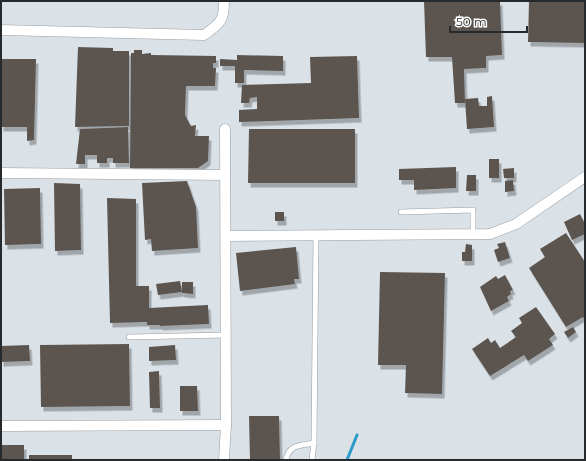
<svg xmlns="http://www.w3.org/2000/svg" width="586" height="461" font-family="Montserrat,sans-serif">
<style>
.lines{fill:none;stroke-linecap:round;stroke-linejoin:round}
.stream{stroke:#2e9aca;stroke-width:3}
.building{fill:#5b5550;filter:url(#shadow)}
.service-casing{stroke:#959ca2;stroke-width:6}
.minor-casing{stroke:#959ca2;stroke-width:11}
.service{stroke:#fff;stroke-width:5}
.minor{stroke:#fff;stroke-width:10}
</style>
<defs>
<filter id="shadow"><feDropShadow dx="2.5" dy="4.5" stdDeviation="0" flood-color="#0004"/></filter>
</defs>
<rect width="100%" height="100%" fill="#dae2e8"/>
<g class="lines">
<path class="stream" d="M347 460 357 435"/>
</g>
<g class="building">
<path d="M424 1H500L502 55 486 56V68L464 69 465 103H455L452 57H426Z"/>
<path d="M529 1H585V43L528 42Z"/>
<path d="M78 47 113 48V51H129V126L75 127Z"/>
<path d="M134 50H142V54L151 53V55L216 56V63H213V68H216L215 86H186L185 115 191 126 196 125 195 136H209L208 161 198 168H130L131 53H134Z"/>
<path d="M237 55 283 56V71L244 70V83H235V66H220V59L237 60Z"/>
<path d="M357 56 359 118 239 122V110L257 109V97L250 98 249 103H241L242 85 311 83 310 57Z"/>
<path d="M1 59H36L34 140 27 141V127H1Z"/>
<path d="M492 96 494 127 467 129 465 99 478 98 479 106H487V97Z"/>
<path d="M128 127 129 163H113V158H107V163H97V155H85V164H76L80 129Z"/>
<path d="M249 129H355V183H248Z"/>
<rect x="489" y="159" width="10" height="19"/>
<path d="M456 167V188L414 190V180H399V169Z"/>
<path d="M514 168V178H504L503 169Z"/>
<path d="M467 175H476V191H466Z"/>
<path d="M513 180 514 191 505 192V181Z"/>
<path d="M187 181 196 207 198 248 152 251 151 239 145 240 142 183Z"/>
<path d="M54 183 80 184 81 250 55 251Z"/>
<path d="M40 188 41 244 5 245 4 189Z"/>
<path d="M107 198 136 199V286H149V308L208 305 209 324 160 326V325H147V322L110 323Z"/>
<rect x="275" y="212" width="9" height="9"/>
<path d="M580 214 585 224V234L572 240 564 222Z"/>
<path d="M566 233 585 262V321L583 317 566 327 529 268 545 257 540 249Z"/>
<path d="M505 242 510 258 498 262 494 250 499 248 497 244Z"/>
<path d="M466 244 472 245V261H462V252H465Z"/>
<path d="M296 247 299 279H294L295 284 240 291 236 253Z"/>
<path d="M380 272 445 273 442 394 405 393 406 365H378Z"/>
<path d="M505 275 513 290 510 291 511 294 507 297 509 301 491 311 480 287 496 276 498 279Z"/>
<path d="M180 281 182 292 158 295 156 284Z"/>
<path d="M182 282H193V294L182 293Z"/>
<path d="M536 307 555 334 549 339 553 345 528 361 524 355 490 376 472 349 488 338 491 343 495 340 500 348 516 337 511 331 522 323 519 318Z"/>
<path d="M573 327 576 332 568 338 564 332Z"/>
<path d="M129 344 130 406 41 407 40 345Z"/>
<path d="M29 345 30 361 1 362V346Z"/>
<path d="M175 345 176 360 149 361V347Z"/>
<path d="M159 371 160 408H150L149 372Z"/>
<path d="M180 386H197L198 411H180Z"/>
<path d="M249 416H279L280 460H250Z"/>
<rect x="1" y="445" width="23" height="15"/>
<rect x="29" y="455" width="43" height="5"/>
</g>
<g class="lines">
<defs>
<g id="service">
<path d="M401 212 473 210V234"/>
<path d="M129 337 226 335"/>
<path d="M286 460C289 444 300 446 314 443"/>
<path d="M312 460 314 443 316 235"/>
</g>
<g id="minor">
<path d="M1 30 204 35C220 23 224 22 224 1"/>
<path d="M1 173 225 175"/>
<path d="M226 236 490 234 516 224 585 177"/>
<path d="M1 426 226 425"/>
<path d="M224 460 226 425 225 129"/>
</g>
</defs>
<use href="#service" class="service-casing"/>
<use href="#minor" class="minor-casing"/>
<use href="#service" class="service"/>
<use href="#minor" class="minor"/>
</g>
<rect width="586" height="461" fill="none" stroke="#272a2c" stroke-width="4"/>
<path d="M450 26v6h77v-6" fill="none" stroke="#272a2c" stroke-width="2"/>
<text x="456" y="26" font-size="12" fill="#272a2c" stroke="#ffffff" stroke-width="3" paint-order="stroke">50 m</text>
</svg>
